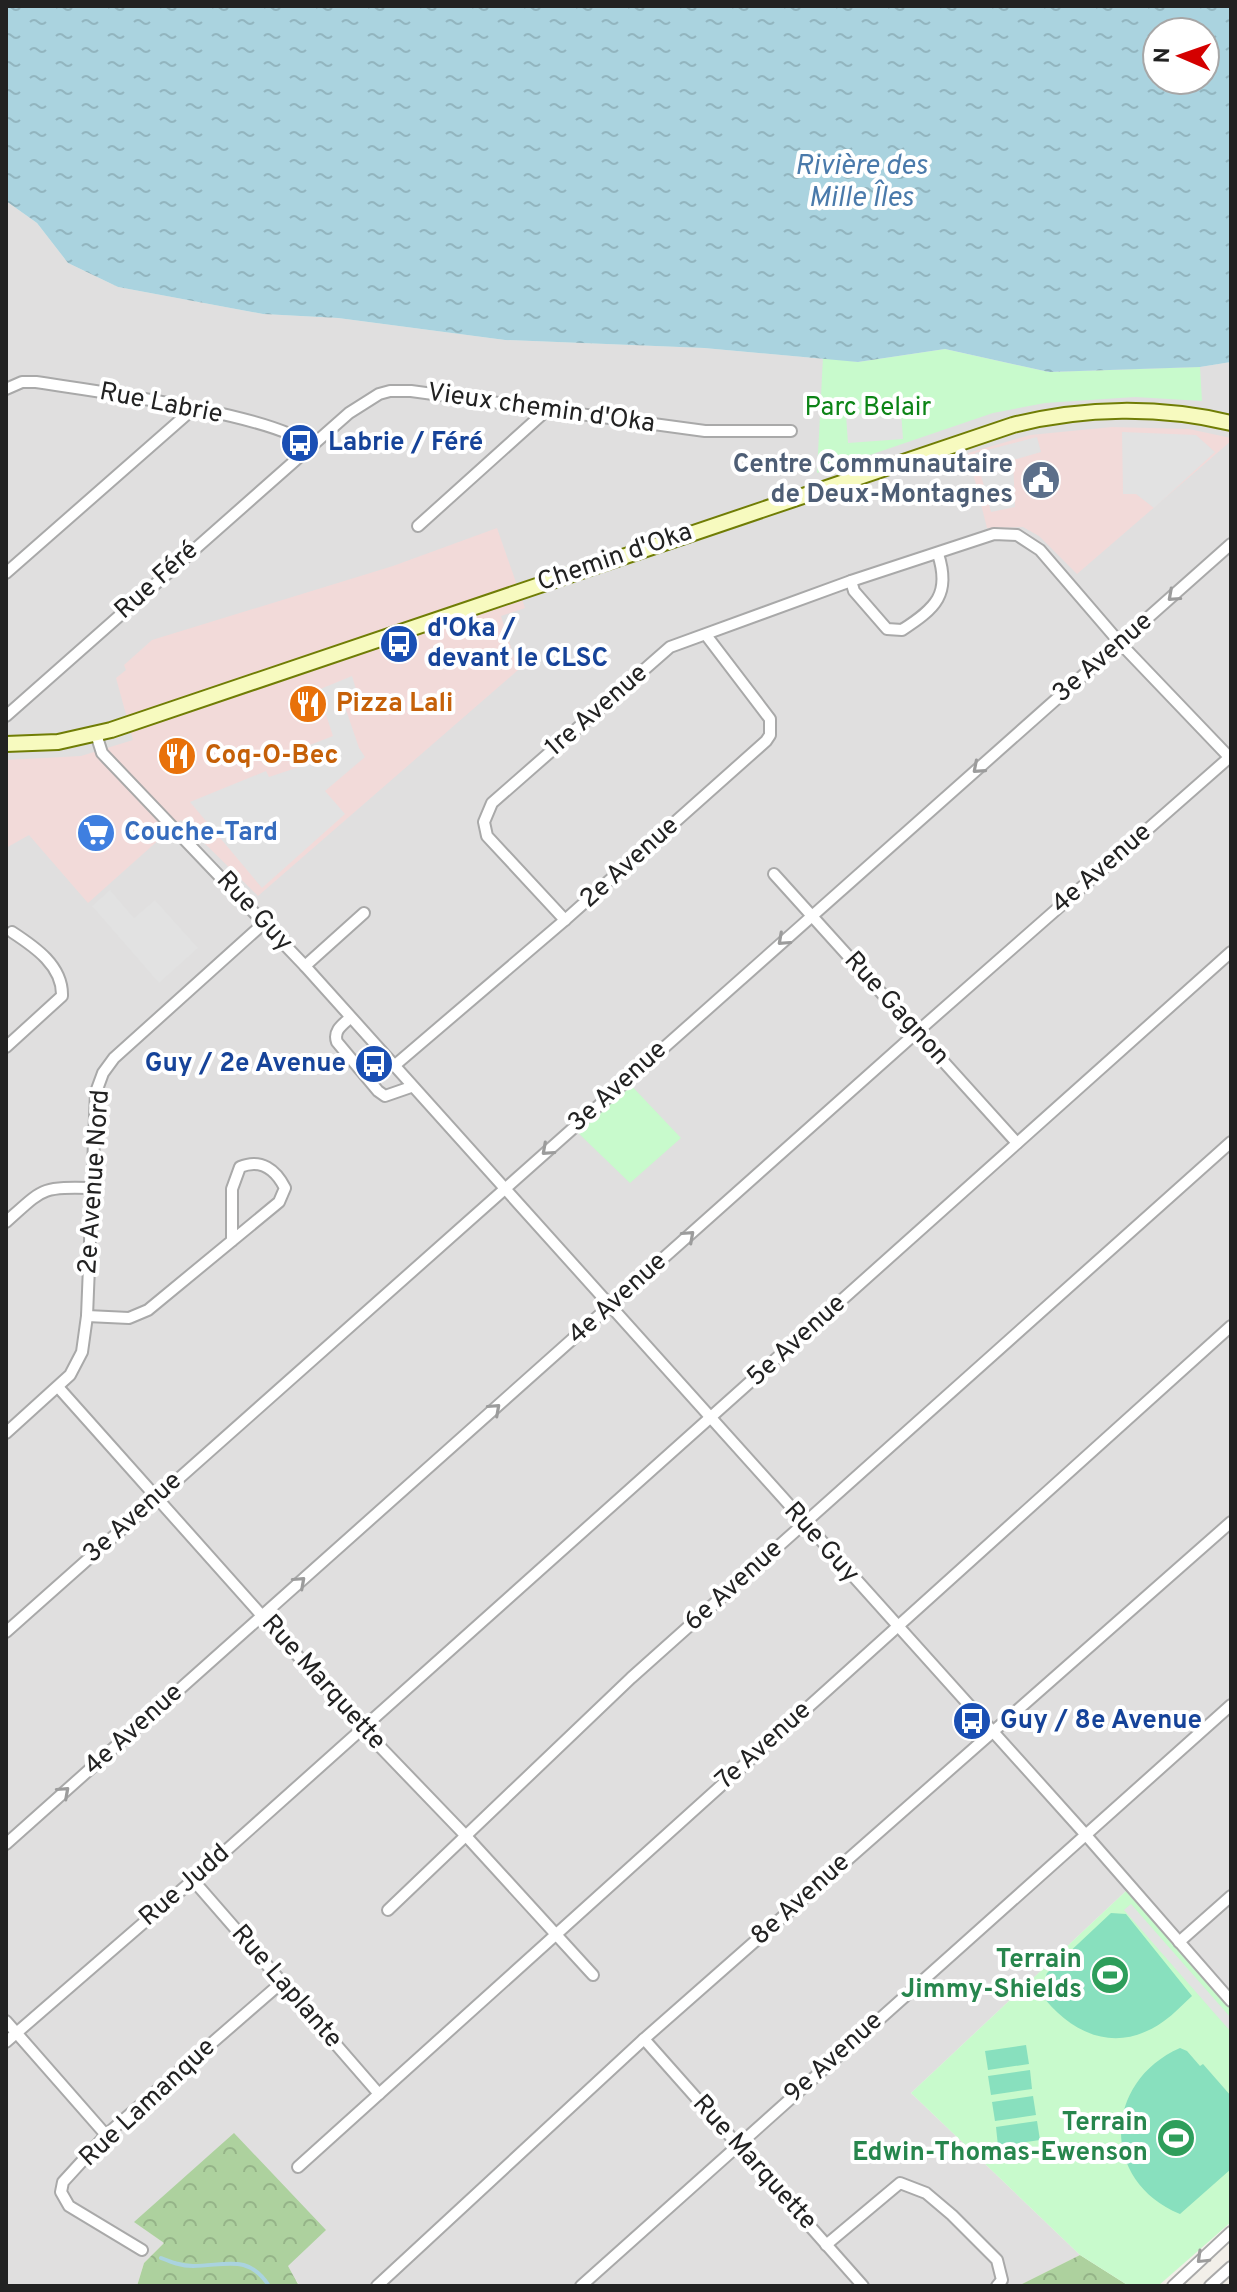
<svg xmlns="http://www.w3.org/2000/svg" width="1237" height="2292" font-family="Overpass,sans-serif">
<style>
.residential{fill:#e0dfdf}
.commercial{fill:#f2dad9}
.forest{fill:url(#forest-crowns)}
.park{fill:#c8facc}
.pitch{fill:#88e0be}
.parking{fill:#e2e2e2}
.water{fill:url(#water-ripples);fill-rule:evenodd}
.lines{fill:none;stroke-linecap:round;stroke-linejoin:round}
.stream{stroke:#aad3df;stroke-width:4}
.street-casing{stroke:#a9a9a9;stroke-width:14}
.secondary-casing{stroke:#707d05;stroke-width:18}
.street{stroke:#fff;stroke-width:10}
.secondary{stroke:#f7fabf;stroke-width:14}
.oneway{stroke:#9c9c9c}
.labels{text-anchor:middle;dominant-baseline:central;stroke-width:8;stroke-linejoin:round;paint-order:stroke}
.street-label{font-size:26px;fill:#222;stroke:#fff}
.park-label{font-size:26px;fill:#0c8416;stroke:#fff}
.transit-label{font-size:26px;font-weight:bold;fill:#164399;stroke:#fff;text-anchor:start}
.service-label{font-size:26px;font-weight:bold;fill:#4e5e75;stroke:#fff;text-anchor:end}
.food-label{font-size:26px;font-weight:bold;fill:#c56008;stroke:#fff;text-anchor:start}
.shop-label{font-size:26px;font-weight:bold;fill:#366cbe;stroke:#fff;text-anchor:start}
.leisure-label{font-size:26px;font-weight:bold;fill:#27864d;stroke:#fff;text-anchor:end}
.water-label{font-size:28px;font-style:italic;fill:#4a7aab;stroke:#fff}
</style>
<defs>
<pattern id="forest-crowns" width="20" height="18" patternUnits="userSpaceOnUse" patternTransform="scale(2)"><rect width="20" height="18" fill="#add19e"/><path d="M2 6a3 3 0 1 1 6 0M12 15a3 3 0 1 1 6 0" fill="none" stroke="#95b388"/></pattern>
<pattern id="water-ripples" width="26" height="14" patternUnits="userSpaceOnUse" patternTransform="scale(2)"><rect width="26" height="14" fill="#aad3df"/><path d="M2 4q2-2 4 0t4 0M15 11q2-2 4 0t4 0" fill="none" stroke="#92b5bf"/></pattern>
</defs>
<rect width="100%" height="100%" fill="#f2efe9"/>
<path class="residential" d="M6 201 37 223 68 263 118 287 263 314 338 318 505 340 704 348 858 362 1049 372 1200 367 1231 362V2008L1126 1891 911 2093 1080 2255 1018 2286H300L287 2266 135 2222 164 2243 144 2263 137 2286H6Z"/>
<g class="commercial">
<path d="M1112 427 1189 429 1231 438V441L1077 574 1039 536 1023 527 987 528 968 453 1030 435Z"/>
<path d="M497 528 525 608 501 616 518 670 258 896 181 820 88 903 29 835 6 848V760L81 756 133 740 116 678 126 670 124 665 152 640 393 566Z"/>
</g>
<g class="forest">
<path d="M234 2133 326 2230 288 2266 299 2286H137L144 2263 164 2243 134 2222Z"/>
<path d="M1080 2255 1129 2286H1018Z"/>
</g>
<g class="park">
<path d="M945 349 1049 372 1200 367 1202 401 1135 397 1045 403 993 413 817 473 823 357 858 362Z"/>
<path d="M626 1080 681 1138 630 1183 572 1127Z"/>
<path d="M1126 1891 1231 2008V2222L1158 2286H1129L1080 2255 911 2093Z"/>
</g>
<g class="pitch">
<path d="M1111 1913 1126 1914 1192 1996C1182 2005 1174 2014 1164 2021 1117 2055 1072 2035 1040 1993L1047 1973Z"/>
<path d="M1026 2045 1029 2064 988 2070 985 2051Z"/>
<path d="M1180 2048 1187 2051 1200 2066 1203 2064 1231 2096V2169L1180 2214C1100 2181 1103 2082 1180 2048Z"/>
<path d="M1030 2070 1032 2089 991 2095 988 2076Z"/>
<path d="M1033 2096 1036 2115 995 2121 992 2102Z"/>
<path d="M1037 2121 1040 2140 998 2146 996 2127Z"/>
</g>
<g class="parking">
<path d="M901 411 903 439 848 443 846 415Z"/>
<path d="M1122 432 1196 435 1215 452 1154 508 1136 494H1123Z"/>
<path d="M1037 437 1041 452 1013 460 1015 507 991 512 975 453Z"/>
<path d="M352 676 358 696 343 701 359 748 365 757 325 791 345 814 262 888 190 802 266 771 269 777 314 762 310 745 333 736 318 690Z"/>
<path d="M110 890 134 918 155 900 198 948 159 983 92 906Z"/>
<path d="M1131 1904 1231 2018V2032L1124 1910Z"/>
</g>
<path class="water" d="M6 6H1231V362L1200 367 1049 372 945 349 858 362 704 348 505 340 338 318 263 314 118 287 68 263 37 223 6 201ZM1157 32H1205V80H1157Z"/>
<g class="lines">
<path class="stream" d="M161 2258C171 2262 181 2266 193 2266 225 2266 248 2253 269 2286"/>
<defs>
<g id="street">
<path d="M6 389 22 382H36C87 390 280 415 309 446"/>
<path d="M418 526 548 409"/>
<path d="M6 573 194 408"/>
<path d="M851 581 854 591 887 629 902 630C936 608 951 594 938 554"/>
<path d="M6 716 349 413 379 394 390 391H411L705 431H791"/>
<path d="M96 734 102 753 305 966 1085 1834 1231 2001"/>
<path d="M774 874 1017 1143"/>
<path d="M565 920 487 836 484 822 492 803 670 647 851 581 994 534 1017 535 1040 550 1120 643 1231 759"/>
<path d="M305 966 364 913"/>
<path d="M350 1018C342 1025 333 1031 337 1042L378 1091 385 1096 411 1087"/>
<path d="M6 1047 62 996C63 966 35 947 12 932"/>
<path d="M394 1066 565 920 766 741 770 735V719L706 635"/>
<path d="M6 1222C44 1188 40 1187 92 1188"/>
<path d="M87 1316 129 1318 148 1310 279 1202 285 1188C276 1170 261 1158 240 1167L232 1189V1241"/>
<path d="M58 1387 363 1729 466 1836 593 1975"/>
<path d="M6 1433 70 1375 82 1352 87 1316 96 1092 103 1073 114 1058 264 923"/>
<path d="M6 1632 1231 544"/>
<path d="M6 1844 917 1032 1231 756"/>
<path d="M193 1880 379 2094"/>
<path d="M388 1910 631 1678 1231 1142"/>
<path d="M1179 1942 1231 1896"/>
<path d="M6 2021 106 2135"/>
<path d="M644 2039 863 2286"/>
<path d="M6 2042 193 1880 1231 952"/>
<path d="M298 2167 1231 1326"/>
<path d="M826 2245 900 2183 926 2193 952 2215 997 2260 1002 2280 997 2286"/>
<path d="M142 2250 69 2206 61 2192 63 2182 106 2135 281 1983"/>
<path d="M377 2286 644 2039 1231 1522"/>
<path d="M581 2286 1231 1705"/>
<path d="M1173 2286 1231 2232"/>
<path d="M1210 2286 1231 2267"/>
</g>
<path id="secondary" d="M6 744 58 742 111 730 1013 425C1084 407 1160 406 1231 423"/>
</defs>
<use href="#street" class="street-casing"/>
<use href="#secondary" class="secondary-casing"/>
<use href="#street" class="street"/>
<use href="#secondary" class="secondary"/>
</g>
<defs><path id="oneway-chevron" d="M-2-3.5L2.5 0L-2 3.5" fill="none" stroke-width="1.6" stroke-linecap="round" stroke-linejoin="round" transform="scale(2)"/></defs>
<g class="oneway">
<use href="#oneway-chevron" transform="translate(1173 596) rotate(138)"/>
<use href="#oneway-chevron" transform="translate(978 768) rotate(139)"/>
<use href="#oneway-chevron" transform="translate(783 940) rotate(138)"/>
<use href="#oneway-chevron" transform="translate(547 1150) rotate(138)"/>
<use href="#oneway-chevron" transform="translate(689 1236) rotate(-42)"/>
<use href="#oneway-chevron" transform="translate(495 1409) rotate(-42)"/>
<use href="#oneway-chevron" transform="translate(300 1582) rotate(-42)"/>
<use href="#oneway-chevron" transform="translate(64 1792) rotate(-42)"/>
<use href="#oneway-chevron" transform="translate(1202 2258) rotate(136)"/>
</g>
<defs>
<symbol id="bus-disc" viewBox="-11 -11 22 22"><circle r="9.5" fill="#1a4fb4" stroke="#fff"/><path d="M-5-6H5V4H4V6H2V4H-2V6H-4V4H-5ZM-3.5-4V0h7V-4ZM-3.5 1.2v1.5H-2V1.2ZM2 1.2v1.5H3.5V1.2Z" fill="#fff"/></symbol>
<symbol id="civic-disc" viewBox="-11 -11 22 22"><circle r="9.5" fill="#5c6f8a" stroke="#fff"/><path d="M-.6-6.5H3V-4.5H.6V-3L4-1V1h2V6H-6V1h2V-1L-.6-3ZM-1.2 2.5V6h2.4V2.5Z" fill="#fff"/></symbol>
<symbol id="restaurant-disc" viewBox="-11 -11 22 22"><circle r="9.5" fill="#e8710a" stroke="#fff"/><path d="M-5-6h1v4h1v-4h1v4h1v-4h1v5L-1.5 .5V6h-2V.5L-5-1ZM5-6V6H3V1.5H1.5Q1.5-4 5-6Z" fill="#fff"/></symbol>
<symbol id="supermarket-disc" viewBox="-11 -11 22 22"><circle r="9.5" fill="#3f7fe0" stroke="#fff"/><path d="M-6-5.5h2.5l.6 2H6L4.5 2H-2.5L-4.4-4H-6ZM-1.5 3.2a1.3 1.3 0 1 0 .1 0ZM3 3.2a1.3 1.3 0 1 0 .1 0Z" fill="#fff"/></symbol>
<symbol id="stadium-disc" viewBox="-11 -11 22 22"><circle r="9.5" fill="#2e9e5b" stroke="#fff"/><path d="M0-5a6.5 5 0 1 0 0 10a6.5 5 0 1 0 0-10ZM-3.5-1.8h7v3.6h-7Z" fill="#fff"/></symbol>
</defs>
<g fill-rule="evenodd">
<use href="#bus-disc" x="278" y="421" width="44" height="44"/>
<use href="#civic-disc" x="1019" y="458" width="44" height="44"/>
<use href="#bus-disc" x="377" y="622" width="44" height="44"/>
<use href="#restaurant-disc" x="286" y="682" width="44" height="44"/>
<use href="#restaurant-disc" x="155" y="734" width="44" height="44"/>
<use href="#supermarket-disc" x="74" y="811" width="44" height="44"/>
<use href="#bus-disc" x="352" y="1042" width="44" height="44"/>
<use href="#bus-disc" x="950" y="1699" width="44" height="44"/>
<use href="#stadium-disc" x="1088" y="1953" width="44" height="44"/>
<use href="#stadium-disc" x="1154" y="2116" width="44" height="44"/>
</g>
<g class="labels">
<g class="street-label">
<text transform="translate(161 404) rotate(11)">Rue Labrie</text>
<text transform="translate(541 409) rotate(8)">Vieux chemin d'Oka</text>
<text transform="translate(615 558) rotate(-19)">Chemin d'Oka</text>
<text transform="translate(157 581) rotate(-42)">Rue Féré</text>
<text transform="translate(1103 658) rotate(-41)">3e Avenue</text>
<text transform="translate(597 711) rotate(-41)">1re Avenue</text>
<text transform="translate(630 863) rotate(-42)">2e Avenue</text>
<text transform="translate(1102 869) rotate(-41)">4e Avenue</text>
<text transform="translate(254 912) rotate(47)">Rue Guy</text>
<text transform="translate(896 1009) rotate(48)">Rue Gagnon</text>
<text transform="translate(618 1087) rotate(-42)">3e Avenue</text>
<text transform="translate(95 1182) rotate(-86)">2e Avenue Nord</text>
<text transform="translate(618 1299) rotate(-42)">4e Avenue</text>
<text transform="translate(797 1341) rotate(-42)">5e Avenue</text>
<text transform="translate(133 1518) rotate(-42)">3e Avenue</text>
<text transform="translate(821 1543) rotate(48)">Rue Guy</text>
<text transform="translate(734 1586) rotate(-42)">6e Avenue</text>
<text transform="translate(323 1683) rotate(48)">Rue Marquette</text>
<text transform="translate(134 1730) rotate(-42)">4e Avenue</text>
<text transform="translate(764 1746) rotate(-42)">7e Avenue</text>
<text transform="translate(185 1886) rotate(-41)">Rue Judd</text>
<text transform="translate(801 1900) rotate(-42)">8e Avenue</text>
<text transform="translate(286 1987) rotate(49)">Rue Laplante</text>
<text transform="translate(834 2058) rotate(-42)">9e Avenue</text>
<text transform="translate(148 2103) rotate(-43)">Rue Lamanque</text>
<text transform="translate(754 2163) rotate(48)">Rue Marquette</text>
</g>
<g class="park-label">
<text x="868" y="408">Parc Belair</text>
</g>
<g class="transit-label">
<text x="328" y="443">Labrie / Féré</text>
<text x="427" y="629">d'Oka /<tspan x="427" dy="30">devant le CLSC</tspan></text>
<text x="346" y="1064" text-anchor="end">Guy / 2e Avenue</text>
<text x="1000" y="1721">Guy / 8e Avenue</text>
</g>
<g class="service-label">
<text x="1013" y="465">Centre Communautaire<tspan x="1013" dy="30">de Deux-Montagnes</tspan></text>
</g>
<g class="food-label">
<text x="336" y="704">Pizza Lali</text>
<text x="205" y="756">Coq-O-Bec</text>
</g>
<g class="shop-label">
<text x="124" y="833">Couche-Tard</text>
</g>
<g class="leisure-label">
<text x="1082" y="1960">Terrain<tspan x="1082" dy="30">Jimmy-Shields</tspan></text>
<text x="1148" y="2123">Terrain<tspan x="1148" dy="30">Edwin-Thomas-Ewenson</tspan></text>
</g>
<g class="water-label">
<text x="861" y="167">Rivière des<tspan x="861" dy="32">Mille Îles</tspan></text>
</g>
</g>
<rect width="1237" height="2292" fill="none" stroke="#222222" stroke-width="16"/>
<g transform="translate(1181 56) rotate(272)"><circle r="38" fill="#ffffff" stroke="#a7a7a7" stroke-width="2"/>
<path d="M0-6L14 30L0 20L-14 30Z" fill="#d40000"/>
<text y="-12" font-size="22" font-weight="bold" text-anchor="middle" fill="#222222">N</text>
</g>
</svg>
